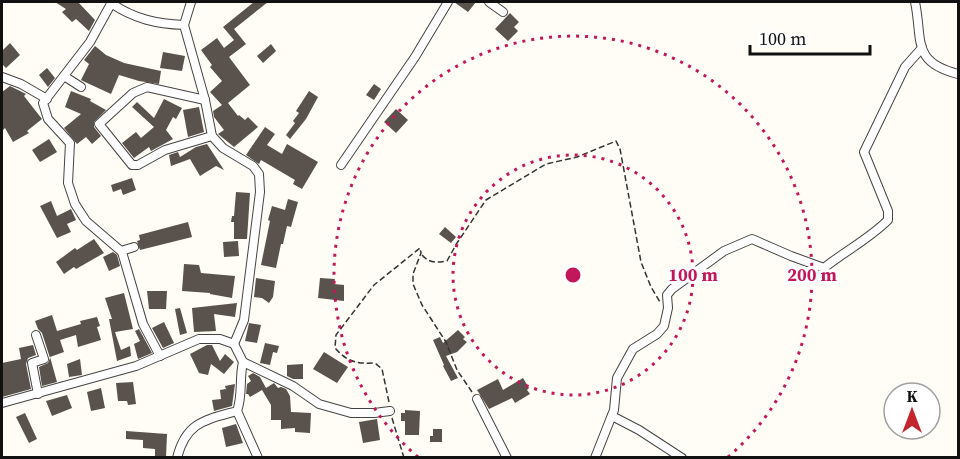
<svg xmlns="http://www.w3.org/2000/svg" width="960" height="459" font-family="'Source Serif 4',serif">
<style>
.building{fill:#5a524d}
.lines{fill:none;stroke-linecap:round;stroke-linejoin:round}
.minor-casing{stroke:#444;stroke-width:10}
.path{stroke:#333;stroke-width:1.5;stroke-dasharray:6 3;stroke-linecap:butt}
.minor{stroke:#fff;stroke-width:8}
.ring{fill:none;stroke:#c2185b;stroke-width:3;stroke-dasharray:3 6}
.centre{fill:#c2185b;stroke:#fff;stroke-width:3}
.ring-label{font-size:18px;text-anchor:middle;font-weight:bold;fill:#c2185b;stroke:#fff;stroke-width:6;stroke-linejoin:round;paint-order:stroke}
</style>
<rect width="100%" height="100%" fill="#fffdf5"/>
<g class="building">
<path d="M55 2H78L95 20 89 31 76 19 72 22 62 12 66 9Z"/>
<path d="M254 2H268L234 29 246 44 229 57 250 85 228 103 238 116 239 115 245 120 248 117 258 127 234 147 218 134 224 130 214 117 213 111 222 105 210 92 222 81 210 67 212 65 201 50 217 38 224 48 234 40 223 27Z"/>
<path d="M454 2H476L468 12Z"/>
<path d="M510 13 519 22 514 27 518 31 508 41 495 29Z"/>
<path d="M10 43 20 55 6 68 2 64V51Z"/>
<path d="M271 44 276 51 263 63 257 56Z"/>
<path d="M95 46 106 55 124 63 161 71 159 84 139 81 119 75 111 94 85 82 81 80 89 64 84 60Z"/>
<path d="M163 52 185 56 182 71 160 68Z"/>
<path d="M47 68 55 78 48 87 39 75Z"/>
<path d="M374 84 381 89 374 100 366 95Z"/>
<path d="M10 86 26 94 24 96 42 119 27 131 29 133 13 142 5 128 2 131V92Z"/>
<path d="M71 91 91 99 90 101 106 110 94 122V127L101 136 92 144 86 137 77 144 64 128 81 114 65 107Z"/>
<path d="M309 91 318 97 306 119 290 139 286 135 295 123 293 121 299 113 296 111Z"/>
<path d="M164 99 182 108 176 119 173 117 166 130 173 139 151 151 149 147 134 158 122 143 136 132 141 138 154 127 132 107 137 102 154 118Z"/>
<path d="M199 107 204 132 188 137 183 110Z"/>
<path d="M396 109 408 120 396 133 384 122Z"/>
<path d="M265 127 275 134 267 145 282 154 287 144 318 162 302 189 293 184 295 180 261 160 259 164 246 155Z"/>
<path d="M49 139 57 152 40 162 32 150Z"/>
<path d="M207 144 224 170 216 166 200 176 190 159 171 166 169 155 178 152 180 157 196 147Z"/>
<path d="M132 178 136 190 123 195 121 189 113 192 111 185Z"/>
<path d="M236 192 250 193 247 239H234V222H231L232 216H234Z"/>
<path d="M288 199 298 202 291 227 287 226 283 244H281L276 268 261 265 270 221 268 220 272 206 285 210Z"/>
<path d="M51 201 57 216 71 209 76 220 67 224 71 232 57 238 40 206Z"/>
<path d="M188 222 192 237 140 250 137 241 140 240 139 235Z"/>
<path d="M445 227 456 237 451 243 439 234Z"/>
<path d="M94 239 104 253 76 269 74 267 64 274 56 262 75 248 77 250Z"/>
<path d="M238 241 239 256 224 257 223 242Z"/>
<path d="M113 252 117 255 120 266 109 271 103 257Z"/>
<path d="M184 264 199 265 201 273 235 276 232 298 210 294V293L182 291Z"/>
<path d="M256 278 275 281 273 297 269 303 262 298 254 297Z"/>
<path d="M320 278 335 279 334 284 344 285V301L318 298Z"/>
<path d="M147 291H167L166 309H149Z"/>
<path d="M124 293 133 329 115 332 121 350 130 346 131 356 117 361 109 319H112L105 298Z"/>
<path d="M237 303 235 317 214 314 216 331 194 332 192 308Z"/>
<path d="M180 308 187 333 180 335 175 309Z"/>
<path d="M52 315 57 331 81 324 80 321 97 317 100 326 97 327 101 340 78 347 76 335 60 340 64 352 50 357 57 382 42 386 39 367 48 363 50 358 42 333 38 329 35 321Z"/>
<path d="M164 322 174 343 163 348 152 328Z"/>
<path d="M249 323 261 325 257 343 245 341Z"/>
<path d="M139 329 152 353 138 359 134 344 140 341 135 331Z"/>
<path d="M458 330 465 337 463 339 467 342 457 352 446 356 458 378 451 381 443 366 444 365 433 340 440 337 443 343Z"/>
<path d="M265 343 279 346 277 353 273 352 270 365 260 363Z"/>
<path d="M33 345 36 355 28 358 26 364 31 389 2 397V363L21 359 19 348Z"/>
<path d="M207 345H212L220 361 225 354 234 362 224 374 211 364 208 375 199 373 190 354Z"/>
<path d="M324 352 348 367 337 383 313 369Z"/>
<path d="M80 359 82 375 69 377 67 364Z"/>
<path d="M303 364V379H293L287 376V365Z"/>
<path d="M253 373 260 377 266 388 274 383 278 388 281 387 286 389 290 396 291 412 311 413 310 433 295 432V428L281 429V420H271V405L262 390 250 397 248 394H246L247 384 251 381 248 376Z"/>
<path d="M523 378 529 388 527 390 530 394 515 403 512 398 489 409 477 390 498 379 503 390Z"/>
<path d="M133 382 136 404 128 405 127 401H118L116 383Z"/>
<path d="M235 384 232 406 214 411 212 400 221 399 220 390 226 389 225 386Z"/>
<path d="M101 388 105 408 91 411 87 392Z"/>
<path d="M67 395 72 408 52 416 46 401Z"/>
<path d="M405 410 420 411 419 435H405V421H401V413H405Z"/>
<path d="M25 413 37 439 29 443 16 417Z"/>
<path d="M377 419 380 440 363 443 359 422Z"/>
<path d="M236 424 243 443 226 447 222 428Z"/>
<path d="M433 429H442V442H430V436H433Z"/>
<path d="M126 431 167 434 166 458H155V449L143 448V440L126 439Z"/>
</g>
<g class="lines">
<defs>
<g id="minor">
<path d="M112 2 90 42 43 103 48 119 70 143 68 183 75 204 86 221 122 252 143 324 160 356"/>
<path d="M191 2 184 25 205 100 212 136 223 148 253 166 259 174 260 192 244 320 234 344"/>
<path d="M489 2 503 12"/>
<path d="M915 2C923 40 911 62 958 74"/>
<path d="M111 3C134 19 157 24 184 25"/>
<path d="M64 76 81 87"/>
<path d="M2 77 21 84 47 99"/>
<path d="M205 100 147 87 133 93 99 124 132 165H138L165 150 212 136"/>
<path d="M341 165 415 57 448 2"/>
<path d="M121 251 134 247"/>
<path d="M36 335 44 359 32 363 38 394"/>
<path d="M477 399 507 458"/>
<path d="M2 403 136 366 199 339H220L234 344 243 362 293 386 319 404 351 413H374L390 411"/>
<path d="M237 411 258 458"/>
<path d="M612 416 639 430 682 458"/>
<path d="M177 458C186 422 205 420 237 411 243 395 239 379 243 362"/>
<path d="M595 458 614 410 617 378 633 349 657 334 664 326 668 308 667 295 672 289 724 251 752 239 791 256 824 268C845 251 869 239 888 220V211L864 152 905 67 922 48"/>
</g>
</defs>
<use href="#minor" class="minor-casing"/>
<g class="path">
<path d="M422 255C429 263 437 263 447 261L457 243 486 200 546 164 577 157 616 141 620 149 641 262 651 287 660 302"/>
<path d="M389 402 382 369 375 363C357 364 347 362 335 348L336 335 374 285 420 248 421 253 413 274V284L422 305 446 342 457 370 472 392"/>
<path d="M392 418 404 458"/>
</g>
<use href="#minor" class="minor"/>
</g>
<g class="ring">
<circle cx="573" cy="275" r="120"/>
<path d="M418 457A239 239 0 1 1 728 457"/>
</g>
<circle cx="573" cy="275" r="9" class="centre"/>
<g class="ring-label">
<text x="693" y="281">100 m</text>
<text x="812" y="281">200 m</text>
</g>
<rect width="960" height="459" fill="none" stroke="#111111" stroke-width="6"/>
<g transform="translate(912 411)"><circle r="28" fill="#ffffff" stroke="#a0a0a0" stroke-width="1.5"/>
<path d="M0-4.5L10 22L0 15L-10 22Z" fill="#c4262e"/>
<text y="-9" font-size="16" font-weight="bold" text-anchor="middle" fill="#111111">K</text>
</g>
<path d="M750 45v9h120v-9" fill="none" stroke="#111111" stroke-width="3"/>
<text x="759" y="45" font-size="18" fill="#111111" stroke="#ffffff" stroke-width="4.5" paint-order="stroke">100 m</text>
</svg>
